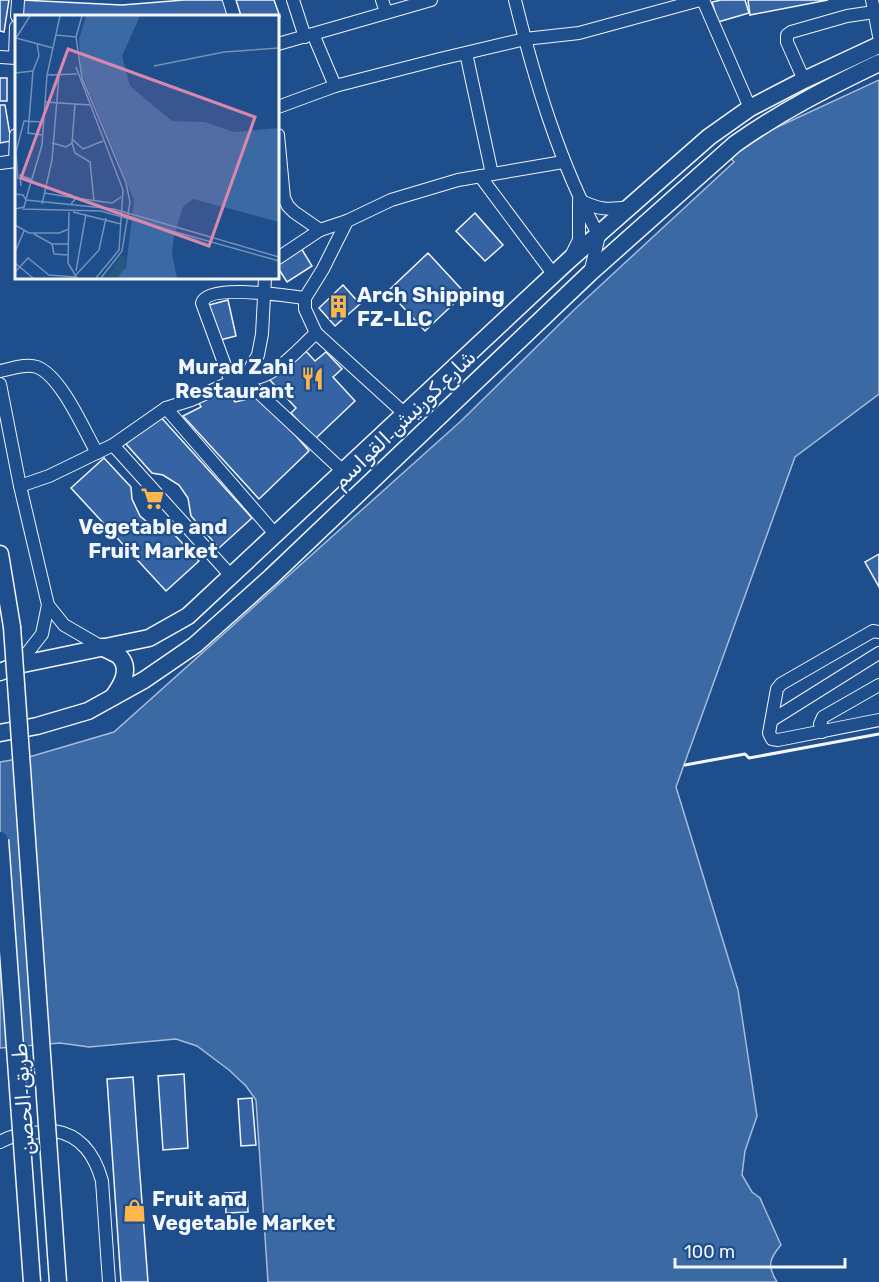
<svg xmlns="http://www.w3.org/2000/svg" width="879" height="1282" font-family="Rubik,Vazirmatn,sans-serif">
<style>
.water{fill:#3b69a3;stroke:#a8bbd7;stroke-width:1.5}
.building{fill:#3563a3;stroke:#f2f6ff;stroke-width:1.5}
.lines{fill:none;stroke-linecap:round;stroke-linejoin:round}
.minor-casing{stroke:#f2f6ff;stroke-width:14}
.major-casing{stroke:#f2f6ff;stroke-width:19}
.minor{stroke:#1f4e8c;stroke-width:12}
.major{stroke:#1f4e8c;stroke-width:16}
.major-bridge-casing{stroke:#f2f6ff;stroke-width:19;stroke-linecap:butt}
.major-bridge{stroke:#1f4e8c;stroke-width:16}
.wall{stroke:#f2f6ff;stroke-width:3}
.labels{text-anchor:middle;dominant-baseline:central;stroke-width:4.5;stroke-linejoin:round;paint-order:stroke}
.poi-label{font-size:21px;font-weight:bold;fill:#f2f6ff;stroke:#1f4e8c;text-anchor:start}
.street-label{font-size:21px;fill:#f2f6ff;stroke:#1f4e8c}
.inset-road{fill:none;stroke:#7391ba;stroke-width:1.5}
.view{fill:#da87ad;fill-opacity:0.15;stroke:#da87ad;stroke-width:3}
.inset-edge{fill:none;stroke:#f2f6ff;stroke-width:3}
</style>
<rect width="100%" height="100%" fill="#1f4e8c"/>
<path class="water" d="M879 80V394L795 457 676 787 738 990 757 1116 745 1151 742 1175 752 1192 760 1198 781 1245C769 1259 767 1266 777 1282H268L256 1100 246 1086 229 1070 197 1046 176 1039 89 1047 60 1043 0 1048V762L29 757 114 732 461 421 575 309 734 162 730 157 771 130Z"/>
<g class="building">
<path d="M0 0H9L4 32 0 31Z"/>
<path d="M21 0 122 5 184 0H227L231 16H19Z"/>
<path d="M236 0H274L280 17 241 16Z"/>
<path d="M721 0H745L749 13 718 22 712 2Z"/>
<path d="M748 0H828L750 15Z"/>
<rect x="0" y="78" width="7" height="23"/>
<path d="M0 105H5L11 141 0 143Z"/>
<path d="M475 213 503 245 485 261 456 231Z"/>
<path d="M301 248 312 266 287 282 278 268V263Z"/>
<path d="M428 253 465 293 425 331 388 291Z"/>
<path d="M343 285 360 304 335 326 319 308Z"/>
<path d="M228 300 236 336 216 341 209 305Z"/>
<path d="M302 347 315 361 326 352 342 369 333 377 355 401 315 439 291 413 296 408 268 378Z"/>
<path d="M225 386 235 402 262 396 309 451 259 499 183 416 201 407 198 401Z"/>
<path d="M158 414 252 518 219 548 191 516 188 498 179 485 163 475 152 473 126 444Z"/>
<path d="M104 458 131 487 132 499 140 516 152 526 170 530 199 561 166 591 71 488Z"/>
<path d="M879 554V587L865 562Z"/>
<path d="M184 1074 188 1148 163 1150 158 1076Z"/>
<path d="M133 1077 138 1149 148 1282H121L107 1079Z"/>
<path d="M252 1098 256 1145 241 1146 238 1099Z"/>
<path d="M247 1192 248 1212 226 1213 225 1193Z"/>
</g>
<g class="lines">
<defs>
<g id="minor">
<path d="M229 0 234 16"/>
<path d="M293 0 305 37"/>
<path d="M382 0 386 12"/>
<path d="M515 0C535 81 559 162 599 236L590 273"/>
<path d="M703 0 750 108"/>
<path d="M872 0 879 36"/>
<path d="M17 16 18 0"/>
<path d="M313 34 335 86"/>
<path d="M278 44 431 0"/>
<path d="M466 53 492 174"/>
<path d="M0 57 16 58"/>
<path d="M15 57 16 27"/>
<path d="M804 80 787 42V35L791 32 847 16 874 12"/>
<path d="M278 107 335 86 440 59 525 39 579 33 700 0"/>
<path d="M278 135 284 198 288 206 294 212 320 230 347 221 391 200 458 180 563 162"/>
<path d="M15 161 16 135"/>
<path d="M0 163 16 161"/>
<path d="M480 176 554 275"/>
<path d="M579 200C600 210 607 210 630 207"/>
<path d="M347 221 323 269 305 298V309L316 333 405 414"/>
<path d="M572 254 579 240V204"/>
<path d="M278 258 320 230"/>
<path d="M0 371C11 369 26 363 37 367 61 376 84 430 97 453"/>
<path d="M244 379 344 472"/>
<path d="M244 379C272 382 297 350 316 333"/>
<path d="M231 382 202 303C208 283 286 296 305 298"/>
<path d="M0 384 20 486 48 605 42 634 18 665"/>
<path d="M166 408 276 535"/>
<path d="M113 445 232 577"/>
<path d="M20 486 49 476 113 445 166 408 191 400 231 382 244 379 258 355 262 334 265 278"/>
<path d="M48 605 64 625 102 647"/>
<path d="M879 632 873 631 781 684 777 689 769 733 772 739 778 740 879 720"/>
<path d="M772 720 879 653"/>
<path d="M822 732 820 724 823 717 879 685"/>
<path d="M0 1142C10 1136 19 1135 31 1133 38 1133 47 1130 54 1131 82 1135 95 1156 102 1181L109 1282"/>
</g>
<g id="major">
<path d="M0 554 12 627"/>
<path d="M102 647C107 650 115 653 119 656 132 669 121 686 113 697"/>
<path d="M0 672 18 665 149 638 188 616 568 261 709 137 750 108 804 80 879 45"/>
<path d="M0 733 37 726 88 711 144 680 195 645 271 577 590 273 735 144C780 112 829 87 879 63"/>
</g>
</defs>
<use href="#minor" class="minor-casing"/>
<use href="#major" class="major-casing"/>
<use href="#minor" class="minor"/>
<use href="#major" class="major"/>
<defs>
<g id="major-bridge">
<path d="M12 627 58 1282"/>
<path d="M0 840 32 1282"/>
</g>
</defs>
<use href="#major-bridge" class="major-bridge-casing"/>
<use href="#major-bridge" class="major-bridge"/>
<path class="wall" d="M685 765 745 754 749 758 879 734"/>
</g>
<defs>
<symbol id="building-bare" viewBox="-9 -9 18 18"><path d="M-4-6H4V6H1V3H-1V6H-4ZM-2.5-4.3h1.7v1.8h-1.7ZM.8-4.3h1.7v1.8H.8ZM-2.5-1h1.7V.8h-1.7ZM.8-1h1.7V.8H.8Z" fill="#ffb74d" stroke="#1f4e8c" stroke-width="2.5" paint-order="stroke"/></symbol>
<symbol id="restaurant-bare" viewBox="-9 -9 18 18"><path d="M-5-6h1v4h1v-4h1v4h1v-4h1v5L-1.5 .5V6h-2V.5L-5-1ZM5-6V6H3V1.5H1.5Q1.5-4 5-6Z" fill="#ffb74d" stroke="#1f4e8c" stroke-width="2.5" paint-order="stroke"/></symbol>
<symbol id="supermarket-bare" viewBox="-9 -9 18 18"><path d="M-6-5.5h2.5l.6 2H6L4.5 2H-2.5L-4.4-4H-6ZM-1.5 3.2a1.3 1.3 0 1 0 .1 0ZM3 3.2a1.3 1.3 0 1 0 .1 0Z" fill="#ffb74d" stroke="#1f4e8c" stroke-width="2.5" paint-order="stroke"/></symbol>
<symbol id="shop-bare" viewBox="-9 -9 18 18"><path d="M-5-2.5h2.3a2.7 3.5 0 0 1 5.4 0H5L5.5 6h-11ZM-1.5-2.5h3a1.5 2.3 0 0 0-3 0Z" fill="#ffb74d" stroke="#1f4e8c" stroke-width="2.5" paint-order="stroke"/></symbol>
</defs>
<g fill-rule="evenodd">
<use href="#building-bare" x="322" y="290" width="33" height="33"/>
<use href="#restaurant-bare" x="296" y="362" width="33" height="33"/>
<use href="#supermarket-bare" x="136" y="482" width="33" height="33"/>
<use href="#shop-bare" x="118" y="1194" width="33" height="33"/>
</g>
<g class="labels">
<g class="poi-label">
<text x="357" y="294">Arch Shipping<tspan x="357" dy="24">FZ-LLC</tspan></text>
<text x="294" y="366" text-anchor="end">Murad Zahi<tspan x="294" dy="24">Restaurant</tspan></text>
<text x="153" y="526" text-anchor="middle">Vegetable and<tspan x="153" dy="24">Fruit Market</tspan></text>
<text x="152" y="1198">Fruit and<tspan x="152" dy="24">Vegetable Market</tspan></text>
</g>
<g class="street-label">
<text transform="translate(404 419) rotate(-44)">شارع كورنيش القواسم</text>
<text transform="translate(23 1099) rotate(-94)">طريق الحصن</text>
</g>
</g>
<g transform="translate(15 15)">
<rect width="264" height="264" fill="#1f4e8c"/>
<path d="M105 241 112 242 109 255 102 263H92Z" fill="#245a82"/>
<path d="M71 1H125L107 41 115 71 157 106 190 107 218 117 264 113V207L178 184 168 192 159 221 157 238 162 263H102L111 252 119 185 66 57 64 24Z" fill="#3b69a3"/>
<path class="inset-road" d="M41 20 61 22 67 1M61 22 67 63 111 168 115 187 107 236 86 263M1 23 38 33M1 23 15 1M22 28 24 41 18 56 13 118 28 120M139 51 209 37 264 33M61 52 108 175 104 235 81 263M0 58 18 56M32 60 62 59M30 87 76 90M57 124 68 134 88 126M37 128 51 132 57 128 60 89M57 128 60 138 75 147 79 186M3 164 1 137 9 106 29 107M6 171 5 160 16 164M29 178 60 183M0 179 8 180 11 185 9 192 0 194M11 184 27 130 32 60 45 1M11 185 99 194 264 242M27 189 37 145 44 60M56 189 61 183 97 188 106 182M7 194 86 196 264 246M54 197 53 248 62 263M58 197 106 209M0 210 14 218H44L54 214M19 219 37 229H53M37 229 39 239 53 240M0 237 9 216M0 248 18 263M61 256 71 199M0 257 13 243 34 260 60 262M59 262 84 235 91 203"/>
<path class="view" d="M53 34 240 102 194 231 6 163Z"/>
<rect width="264" height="264" class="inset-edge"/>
</g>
<path d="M675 1258v9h170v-9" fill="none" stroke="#f2f6ff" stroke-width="3"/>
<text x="684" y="1258" font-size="18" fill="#f2f6ff" stroke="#1f4e8c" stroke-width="4.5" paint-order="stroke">100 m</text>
</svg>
